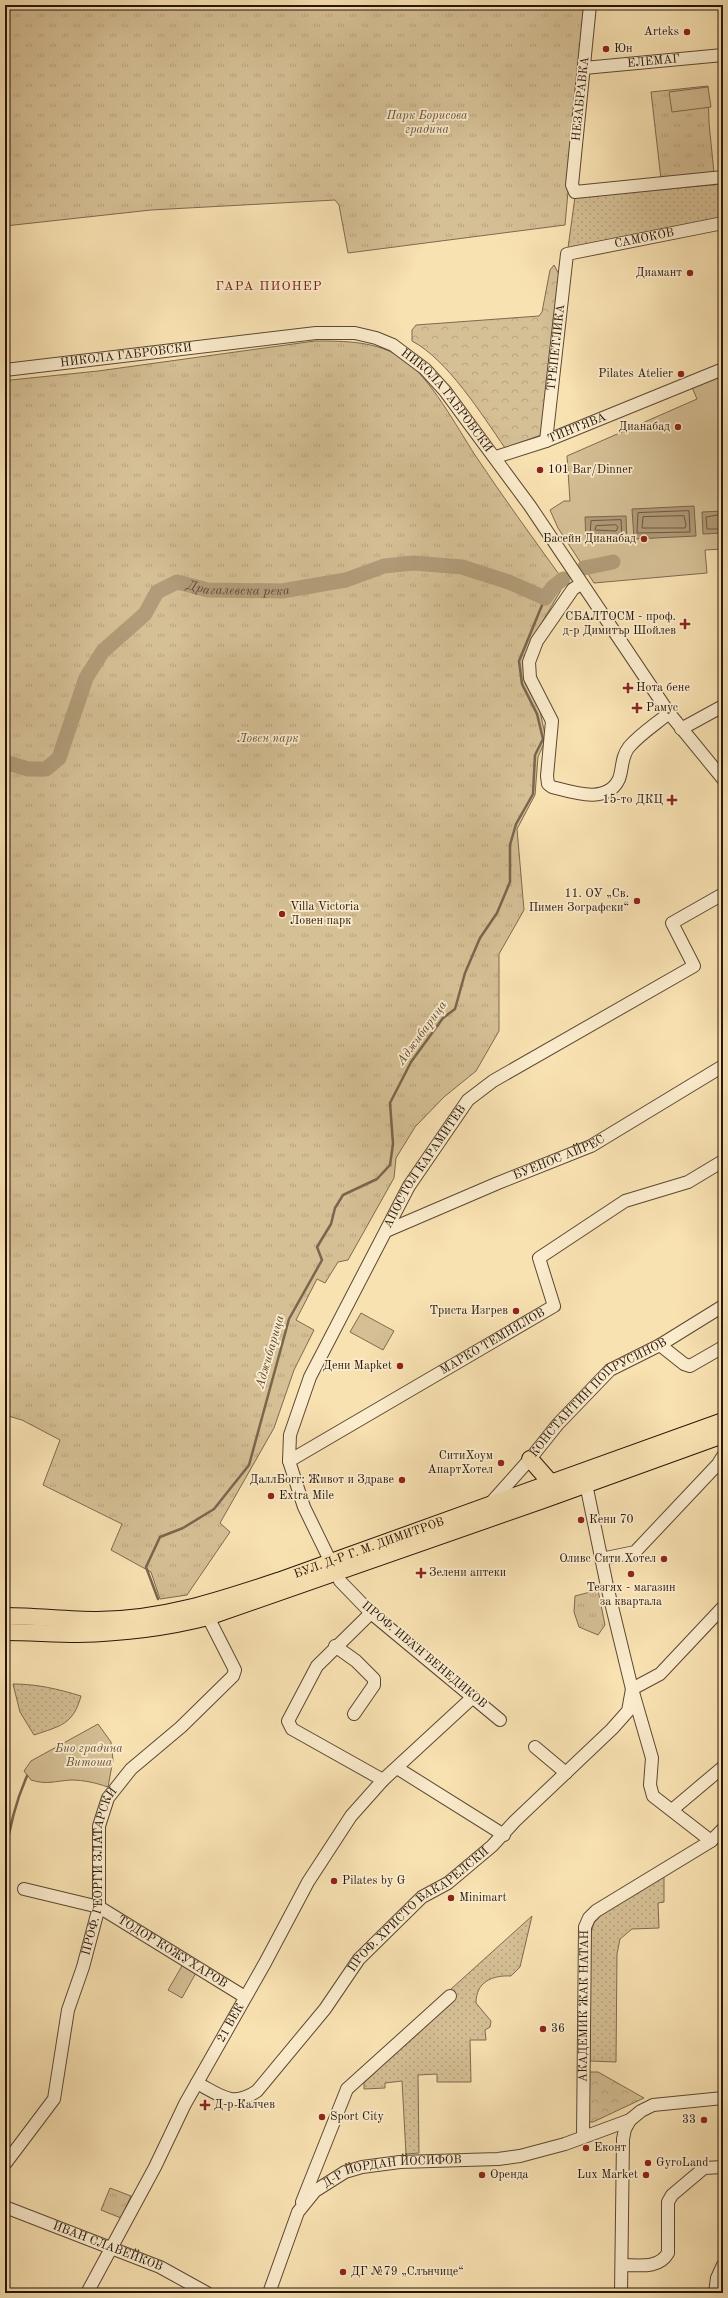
<svg xmlns="http://www.w3.org/2000/svg" width="728" height="2298" font-family="'Old Standard TT',serif">
<style>
.grass{fill:url(#grass-dots);stroke:#7e6a50}
.forest{fill:url(#forest-crowns);stroke:#7e6a50}
.park{fill:url(#park-tufts);stroke:#7e6a50}
.garden{fill:#d5bf95;stroke:#7e6a50}
.water{fill:#b19c79;stroke:#79664d}
.lines{fill:none;stroke-linecap:round;stroke-linejoin:round}
.shore{stroke:#6c5842;stroke-width:1}
.stream{stroke:#79664d;stroke-width:2.5}
.river{stroke:#b19c79;stroke-width:15}
.minor-casing{stroke:#5b4834;stroke-width:14}
.major-casing{stroke:#26150a;stroke-width:18}
.minor{stroke:#fbeccd;stroke-width:12}
.major{stroke:#f9e2b2;stroke-width:16}
.poi-dot{fill:#8f2418;stroke:#fbeccd;stroke-width:1.5}
.labels{text-anchor:middle;dominant-baseline:central;stroke-width:3.5;stroke-linejoin:round;paint-order:stroke}
.poi-label{font-size:12px;fill:#26150a;stroke:#fbeccd;text-anchor:start}
.street-label{font-size:12px;fill:#26150a;stroke:#fbeccd}
.park-label{font-size:12px;font-style:italic;fill:#63503b;stroke:#fbeccd}
.neighbourhood-label{font-size:13px;letter-spacing:1px;fill:#7a1f14;stroke:#fbeccd}
.water-label{font-size:13px;font-style:italic;fill:#5e4b36;stroke:#fbeccd}
</style>
<defs>
<pattern id="grass-dots" width="8" height="8" patternUnits="userSpaceOnUse"><rect width="8" height="8" fill="#d5bf95"/><path d="M2 2h.1M6 6h.1" fill="none" stroke="#b7a37f" stroke-width="1.8" stroke-linecap="round"/></pattern>
<pattern id="forest-crowns" width="20" height="18" patternUnits="userSpaceOnUse"><rect width="20" height="18" fill="#d5bf95"/><path d="M2 6a3 3 0 1 1 6 0M12 15a3 3 0 1 1 6 0" fill="none" stroke="#b7a37f"/></pattern>
<pattern id="park-tufts" width="24" height="20" patternUnits="userSpaceOnUse"><rect width="24" height="20" fill="#d5bf95"/><path d="M3 7l-1-3M5 7V3M7 7l1-3M15 17l-1-3M17 17v-4M19 17l1-3" fill="none" stroke="#b7a37f"/></pattern>
</defs>
<rect width="100%" height="100%" fill="#f9e2b2"/>
<filter id="stains"><feTurbulence type="fractalNoise" baseFrequency=".005" numOctaves="4"/><feColorMatrix values="0 0 0 0 .2 0 0 0 0 .09 0 0 0 0 .02 0 0 0 .5 -.17"/></filter>
<radialGradient id="worn" r=".72"><stop offset=".6" stop-color="#630" stop-opacity="0"/><stop offset="1" stop-color="#630" stop-opacity=".3"/></radialGradient>
<g class="grass">
<path d="M723 184V218L568 248 575 197Z"/>
<path d="M13 1684C37 1684 58 1689 81 1696 73 1725 60 1726 34 1735L20 1712Z"/>
<path d="M664 1875V1902L658 1903 659 1928 632 1929 620 1939 617 1954 616 2062 590 2061V1936L594 1923 600 1916Z"/>
<path d="M532 1916 520 1967 511 1976C492 1975 476 1982 476 2003L491 2021 490 2027 485 2030 486 2040H470L471 2082H437V2074L418 2075 419 2153 406 2154 402 2081 385 2083V2088L364 2089V2083L455 1995 451 1989Z"/>
</g>
<g class="forest">
<path d="M554 265 561 278 541 435 505 448C482 415 448 360 412 341V330L416 325 539 316 542 312 550 270Z"/>
<path d="M587 2072H598L644 2098 593 2122H588Z"/>
</g>
<g class="park">
<path d="M5 5H585L565 225 348 253 339 205 335 200 151 210 5 226Z"/>
<path d="M708 86 709 123 714 173 661 179 651 92Z"/>
<path d="M315 341C345 341 378 341 403 359 431 378 456 426 475 455 503 497 532 537 561 577V590L537 631 524 661 525 683 540 711 546 739 538 757 535 795 517 829 524 910 499 954V1031L476 1071 444 1097 415 1127 396 1158 394 1178 348 1260 338 1262 325 1283 317 1279 296 1320 314 1330 294 1370 274 1428 220 1523 230 1532 187 1595 160 1599 151 1572 111 1550 122 1524 43 1485 60 1440 22 1420 5 1415V384L11 380 98 371Z"/>
<path d="M598 1590 605 1625 598 1635 579 1627 574 1612 575 1596Z"/>
<path d="M110 2188 131 2196 121 2218 101 2210Z"/>
</g>
<g class="garden">
<path d="M708 87 711 107 672 112 669 92Z"/>
<path d="M723 369V549L705 550 707 573 594 583 558 528 550 510 564 501H570L567 456 697 399 690 383Z"/>
<path d="M361 1313 394 1331 383 1350 350 1332Z"/>
<path d="M98 1724 111 1742 113 1760 108 1787C96 1783 84 1780 71 1780 55 1781 47 1785 31 1780L24 1771 31 1761Z"/>
<path d="M183 1964 197 1971 182 1998 168 1990Z"/>
</g>
<g class="water">
<path d="M694 506 696 536 634 539 632 509Z"/>
<path d="M723 511V533L703 534 702 512Z"/>
<path d="M626 516 627 540 586 541 585 517Z"/>
</g>
<g class="lines">
<g class="shore">
<path d="M689 511 690 532 637 533 638 513Z"/>
<path d="M723 514 706 517 707 529H723"/>
<path d="M684 516 686 525 685 528H642L643 517Z"/>
<path d="M621 520 622 536H590L591 521Z"/>
<path d="M616 525 618 527 616 531 595 530 596 526Z"/>
</g>
<g class="stream">
<path d="M158 1599 146 1567 160 1537 183 1528 214 1509 249 1465 289 1319 322 1260 317 1247 331 1224 335 1208 343 1195 377 1179 390 1165 393 1144 390 1103 411 1062 443 1018 455 1009 465 973 480 938 497 913 510 882V845L516 824 533 794 535 755 543 739 537 714 522 684 519 661 545 598"/>
<path d="M5 1858C9 1828 15 1803 27 1776"/>
</g>
<g class="river">
<path d="M584 568 613 562"/>
<path id="s1" d="M5 762 28 769H46L59 758 86 678 103 651 145 614 157 592 177 582 208 590 282 591 346 580 384 566 414 563 462 567 509 582 545 598 553 587 563 579"/>
</g>
<defs>
<g id="minor">
<path d="M590 5 572 185 575 192 723 177"/>
<path id="s2" d="M584 68 723 55"/>
<path id="s3" d="M5 370 316 333H355L376 338 393 345 425 369 445 391 530 506 669 713 723 779"/>
<path id="s4" d="M546 441 567 254 723 223"/>
<path id="s5" d="M496 457 546 441 723 369"/>
<path d="M581 584 573 589 537 641 529 662 530 678 552 721 547 776 548 784 552 787C572 792 607 805 619 779 623 768 621 757 629 747 640 734 656 724 669 713"/>
<path d="M681 729 723 706"/>
<path id="s6" d="M386 1231 498 1183 591 1146 723 1066"/>
<path d="M660 1345 684 1364 690 1366 723 1347"/>
<path id="s7" d="M289 1461 554 1306 539 1258 625 1201 688 1182 723 1161"/>
<path d="M586 1484 607 1586 632 1689 652 1758 650 1785 653 1796 711 1841"/>
<path id="s8" d="M489 1505 530 1459 558 1424 610 1370 660 1345 723 1306"/>
<path d="M601 1559 635 1552 718 1464 723 1456"/>
<path d="M371 1613 317 1666 288 1721 292 1729 383 1780"/>
<path d="M335 1646 356 1661 374 1679V1685L354 1714"/>
<path d="M632 1689 660 1674 723 1607"/>
<path id="s9" d="M500 1720 371 1613 340 1581 304 1507 289 1461 290 1435 310 1377 409 1186 468 1100 493 1081 694 966 672 923 723 894"/>
<path d="M535 1747 566 1773"/>
<path d="M397 1768 504 1835"/>
<path d="M672 1810 723 1767"/>
<path id="s10" d="M24 1889 99 1907 245 1997"/>
<path id="s11" d="M197 2083C220 2095 232 2108 257 2091L325 2009 359 1959 422 1897 448 1883 492 1846 515 1821 612 1729 628 1711 632 1689"/>
<path id="s12" d="M583 2137 585 1927 589 1918 596 1911 711 1841 723 1829"/>
<path id="s13" d="M5 2164 54 2099 68 2010 83 1967 99 1907V1826L108 1798 131 1769 181 1727 233 1676 235 1670 208 1617"/>
<path d="M302 2202 347 2089 450 1996"/>
<path id="s14" d="M5 2207 160 2267 207 2293"/>
<path d="M622 2265C639 2265 659 2269 668 2253V2202L672 2195 704 2168 723 2167"/>
<path id="s15" d="M87 2293 155 2167 185 2104 265 1963 308 1882 351 1816 383 1780 473 1697"/>
<path id="s16" d="M269 2293 298 2212 315 2191 345 2172 362 2167 400 2162 498 2159 520 2156 565 2144 630 2120 641 2111 653 2105 723 2098"/>
<path d="M621 2293 623 2139 625 2129 630 2120"/>
<path d="M715 2293 717 2278 723 2265"/>
</g>
<g id="major">
<path d="M530 1459 551 1483"/>
<path id="s17" d="M5 1616C36 1616 66 1620 97 1620 162 1620 221 1600 281 1580L723 1421"/>
<path d="M5 1632C29 1632 54 1634 78 1634 122 1633 165 1628 208 1617L546 1499 723 1435"/>
</g>
</defs>
<use href="#minor" class="minor-casing"/>
<use href="#major" class="major-casing"/>
<use href="#minor" class="minor"/>
<use href="#major" class="major"/>
</g>
<g class="poi-dot">
<circle cx="687" cy="32" r="4"/>
<circle cx="606" cy="49" r="4"/>
<circle cx="690" cy="273" r="4"/>
<circle cx="681" cy="374" r="4"/>
<circle cx="678" cy="427" r="4"/>
<circle cx="540" cy="470" r="4"/>
<circle cx="644" cy="539" r="4"/>
<path d="M683 618h4v4h4v4h-4v4h-4v-4h-4v-4h4z"/>
<path d="M626 682h4v4h4v4h-4v4h-4v-4h-4v-4h4z"/>
<path d="M635 702h4v4h4v4h-4v4h-4v-4h-4v-4h4z"/>
<path d="M670 794h4v4h4v4h-4v4h-4v-4h-4v-4h4z"/>
<circle cx="637" cy="901" r="4"/>
<circle cx="282" cy="914" r="4"/>
<circle cx="516" cy="1311" r="4"/>
<circle cx="400" cy="1366" r="4"/>
<circle cx="501" cy="1463" r="4"/>
<circle cx="402" cy="1480" r="4"/>
<circle cx="271" cy="1496" r="4"/>
<circle cx="581" cy="1520" r="4"/>
<circle cx="664" cy="1559" r="4"/>
<path d="M419 1567h4v4h4v4h-4v4h-4v-4h-4v-4h4z"/>
<circle cx="631" cy="1574" r="4"/>
<circle cx="334" cy="1881" r="4"/>
<circle cx="451" cy="1898" r="4"/>
<circle cx="543" cy="2029" r="4"/>
<path d="M203 2099h4v4h4v4h-4v4h-4v-4h-4v-4h4z"/>
<circle cx="322" cy="2117" r="4"/>
<circle cx="704" cy="2120" r="4"/>
<circle cx="586" cy="2148" r="4"/>
<circle cx="648" cy="2163" r="4"/>
<circle cx="482" cy="2175" r="4"/>
<circle cx="646" cy="2175" r="4"/>
<circle cx="343" cy="2272" r="4"/>
</g>
<g class="labels">
<g class="poi-label">
<text x="679" y="32" text-anchor="end">Arteks</text>
<text x="614" y="49">Юн</text>
<text x="682" y="273" text-anchor="end">Диамант</text>
<text x="673" y="374" text-anchor="end">Pilates Atelier</text>
<text x="670" y="427" text-anchor="end">Дианабад</text>
<text x="548" y="470">101 Bar/Dinner</text>
<text x="636" y="539" text-anchor="end">Басейн Дианабад</text>
<text x="676" y="617" text-anchor="end">СБАЛТОСМ - проф.<tspan x="676" dy="14">д-р Димитър Шойлев</tspan></text>
<text x="636" y="688">Нота бене</text>
<text x="646" y="708">Рамус</text>
<text x="663" y="800" text-anchor="end">15-то ДКЦ</text>
<text x="629" y="894" text-anchor="end">11. ОУ „Св.<tspan x="629" dy="14">Пимен Зографски“</tspan></text>
<text x="290" y="907">Villa Victoria<tspan x="290" dy="14">Ловен парк</tspan></text>
<text x="508" y="1311" text-anchor="end">Триста Изгрев</text>
<text x="392" y="1366" text-anchor="end">Дени Mapket</text>
<text x="493" y="1456" text-anchor="end">СитиХоум<tspan x="493" dy="14">АпартХотел</tspan></text>
<text x="394" y="1480" text-anchor="end">ДаллБогг: Живот и Здраве</text>
<text x="279" y="1496">Extra Mile</text>
<text x="589" y="1520">Кени 70</text>
<text x="656" y="1559" text-anchor="end">Оливс Сити Хотел</text>
<text x="429" y="1573">Зелени аптеки</text>
<text x="631" y="1588" text-anchor="middle">Тезгях - магазин<tspan x="631" dy="14">за квартала</tspan></text>
<text x="342" y="1881">Pilates by G</text>
<text x="459" y="1898">Minimart</text>
<text x="551" y="2029">36</text>
<text x="214" y="2105">Д-р Калчев</text>
<text x="330" y="2117">Sport City</text>
<text x="696" y="2120" text-anchor="end">33</text>
<text x="594" y="2148">Еконт</text>
<text x="656" y="2163">GyroLand</text>
<text x="490" y="2175">Оренда</text>
<text x="638" y="2175" text-anchor="end">Lux Market</text>
<text x="351" y="2272">ДГ №79 „Слънчице“</text>
</g>
<g class="street-label">
<text stroke="none"><textPath href="#s2" startOffset="70">ЕЛЕМАГ</textPath></text>
<text transform="translate(581 99) rotate(-84)">НЕЗАБРАВКА</text>
<text stroke="none"><textPath href="#s4" startOffset="267">САМОКОВ</textPath></text>
<text stroke="none"><textPath href="#s4" startOffset="94">ТРЕПЕТЛИКА</textPath></text>
<text stroke="none"><textPath href="#s3" startOffset="122">НИКОЛА ГАБРОВСКИ</textPath></text>
<text stroke="none"><textPath href="#s3" startOffset="470">НИКОЛА ГАБРОВСКИ</textPath></text>
<text stroke="none"><textPath href="#s5" startOffset="86">ТИНТЯВА</textPath></text>
<text stroke="none"><textPath href="#s6" startOffset="188">БУЕНОС АЙРЕС</textPath></text>
<text stroke="none"><textPath href="#s9" startOffset="670">АПОСТОЛ КАРАМИТЕВ</textPath></text>
<text stroke="none"><textPath href="#s7" startOffset="236">МАРКО ТЕМНЯЛОВ</textPath></text>
<text stroke="none"><textPath href="#s8" startOffset="155">КОНСТАНТИН ПОПРУСИНОВ</textPath></text>
<text stroke="none"><textPath href="#s17" startOffset="375">БУЛ. Д-Р Г. М. ДИМИТРОВ</textPath></text>
<text transform="translate(424 1655) rotate(40)">ПРОФ. ИВАН ВЕНЕДИКОВ</text>
<text stroke="none"><textPath href="#s13" startOffset="315">ПРОФ. ГЕОРГИ ЗЛАТАРСКИ</textPath></text>
<text stroke="none"><textPath href="#s11" startOffset="310">ПРОФ. ХРИСТО ВАКАРЕЛСКИ</textPath></text>
<text stroke="none"><textPath href="#s10" startOffset="163">ТОДОР КОЖУХАРОВ</textPath></text>
<text stroke="none"><textPath href="#s12" startOffset="131">АКАДЕМИК ЖАК НАТАН</textPath></text>
<text stroke="none"><textPath href="#s15" startOffset="306">21 ВЕК</textPath></text>
<text stroke="none"><textPath href="#s16" startOffset="195">Д-Р ЙОРДАН ЙОСИФОВ</textPath></text>
<text stroke="none"><textPath href="#s14" startOffset="110">ИВАН СЛАВЕЙКОВ</textPath></text>
</g>
<g class="park-label">
<text x="427" y="116">Парк Борисова<tspan x="427" dy="14">градина</tspan></text>
<text x="268" y="739">Ловен парк</text>
<text x="89" y="1749">Био градина<tspan x="89" dy="14">Витоша</tspan></text>
</g>
<g class="neighbourhood-label">
<text x="269" y="286">ГАРА ПИОНЕР</text>
</g>
<g class="water-label">
<text stroke="none"><textPath href="#s1" startOffset="341">Драгалевска река</textPath></text>
<text transform="translate(422 1033) rotate(-54)">Аджибарица</text>
<text transform="translate(270 1352) rotate(-74)">Аджибарица</text>
</g>
</g>
<rect width="728" height="2298" fill="none" stroke="#f9e2b2" stroke-width="20"/>
<rect x="6" y="6" width="716" height="2286" fill="none" stroke="#26150a" stroke-width="2"/>
<rect x="10" y="10" width="708" height="2278" fill="none" stroke="#26150a"/>
<rect width="100%" height="100%" filter="url(#stains)"/>
<rect width="100%" height="100%" fill="url(#worn)"/>
</svg>
